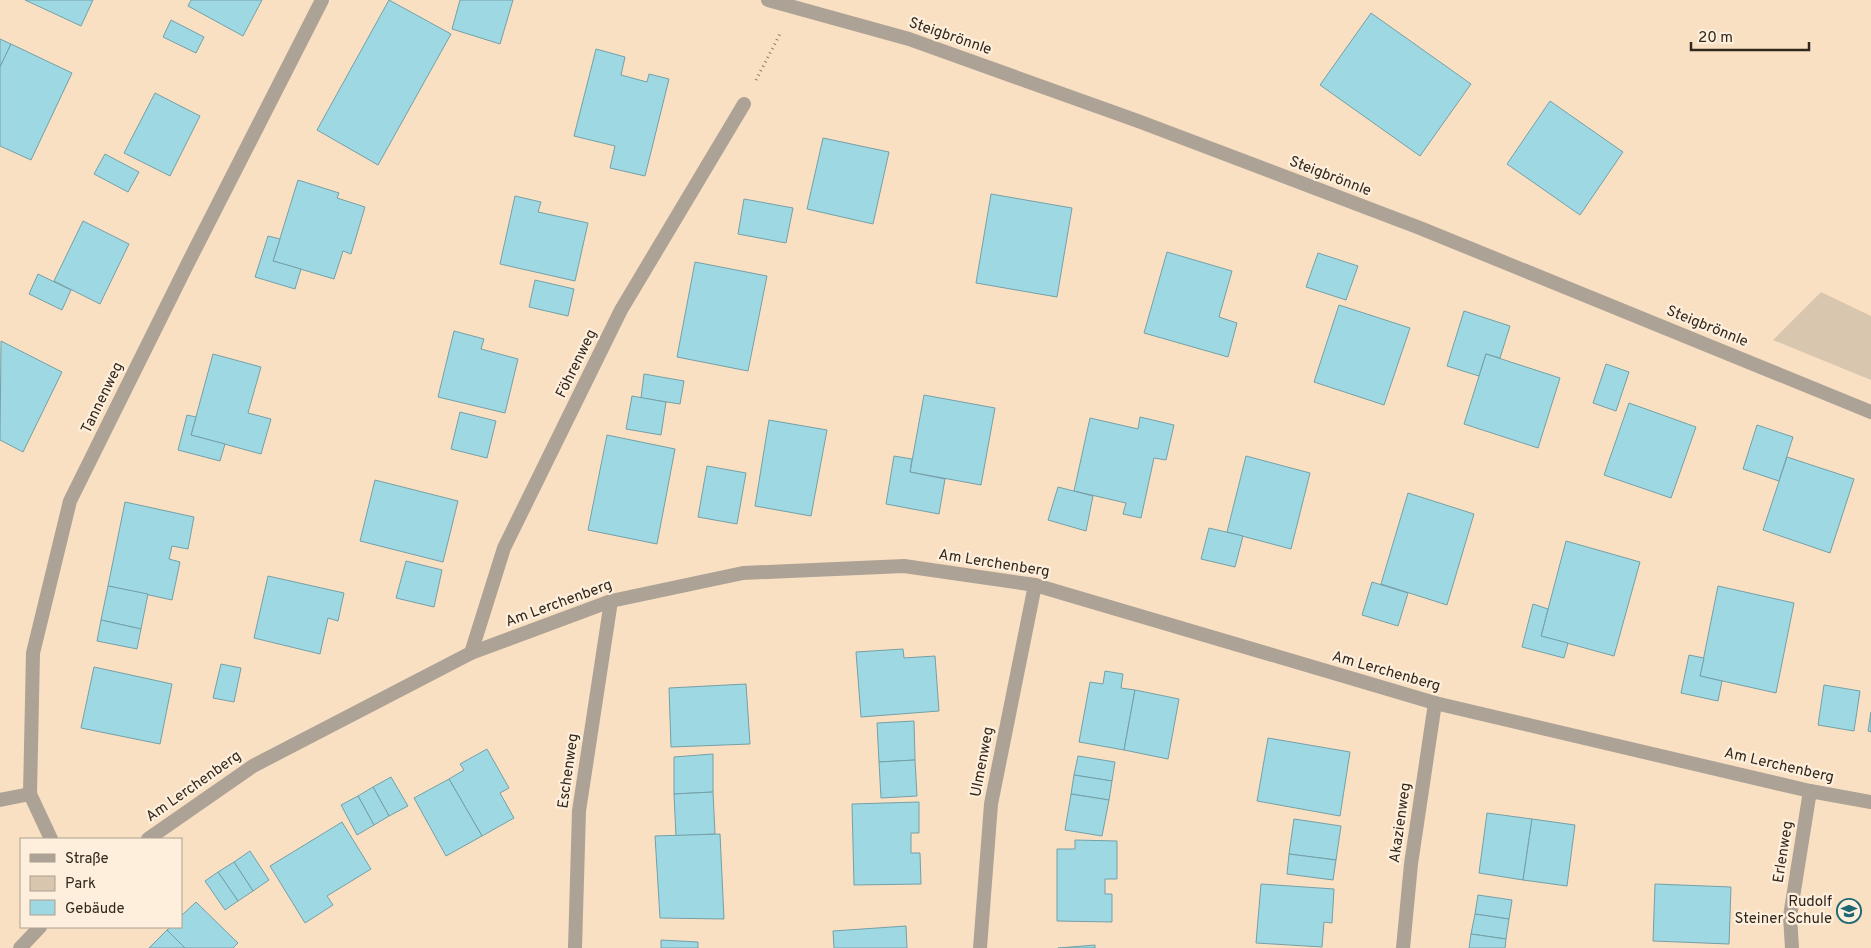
<svg xmlns="http://www.w3.org/2000/svg" width="1871" height="948" font-family="Overpass,sans-serif">
<style>
.green{fill:#d9c6af}
.building{fill:#9ed8e2;stroke:#75a0a7}
.lines{fill:none;stroke-linecap:round;stroke-linejoin:round}
.path{stroke:#8c7b68;stroke-width:3;stroke-dasharray:1 4;stroke-linecap:butt}
.minor{stroke:#ada296;stroke-width:14}
.labels{text-anchor:middle;dominant-baseline:central;stroke-width:4.5;stroke-linejoin:round;paint-order:stroke}
.street-label{font-size:15px;fill:#31271c;stroke:#feefdd}
.poi-label{font-size:15px;fill:#31271c;stroke:#feefdd;text-anchor:end}
</style>
<rect width="100%" height="100%" fill="#f9e0c3"/>
<path class="green" d="M1821 292 1871 316V380L1773 340Z"/>
<g class="building">
<path d="M25 0H93L81 26Z"/>
<path d="M191 0H262L243 36 188 6Z"/>
<path d="M389 0 451 34 378 165 317 130Z"/>
<path d="M460 0H513L500 44 452 29Z"/>
<path d="M1371 13 1471 84 1420 156 1320 85Z"/>
<path d="M171 20 204 37 196 53 163 37Z"/>
<path d="M0 39 11 44 0 67Z"/>
<path d="M11 44 72 73 31 160 0 146V67Z"/>
<path d="M596 49 625 57 621 75 647 82 649 74 669 79 645 176 610 168 615 146 574 136Z"/>
<path d="M155 93 200 116 170 176 124 153Z"/>
<path d="M1550 101 1623 152 1580 215 1507 164Z"/>
<path d="M823 138 889 152 873 224 807 209Z"/>
<path d="M105 154 139 172 128 192 94 174Z"/>
<path d="M298 180 339 193 337 198 365 207 351 254 343 251 334 279 273 261Z"/>
<path d="M991 194 1072 208 1057 297 976 283Z"/>
<path d="M515 196 541 202 538 212 588 223 575 281 500 264Z"/>
<path d="M744 199 793 208 786 243 738 234Z"/>
<path d="M83 221 129 244 100 304 54 281Z"/>
<path d="M268 236 280 239 273 261 301 269 295 289 255 277Z"/>
<path d="M1167 252 1232 271 1219 317 1237 323 1228 357 1144 333Z"/>
<path d="M1318 253 1358 266 1346 300 1306 287Z"/>
<path d="M695 262 767 276 748 371 677 357Z"/>
<path d="M38 274 71 290 62 310 29 294Z"/>
<path d="M535 280 574 289 568 316 529 307Z"/>
<path d="M1339 305 1410 328 1384 405 1314 382Z"/>
<path d="M1464 311 1510 326 1500 358 1486 354 1479 376 1447 366Z"/>
<path d="M454 331 484 339 481 349 518 359 505 413 438 397Z"/>
<path d="M1 341 62 372 23 452 0 440Z"/>
<path d="M213 354 261 367 248 413 271 419 261 454 191 435Z"/>
<path d="M1486 354 1560 378 1538 448 1464 424Z"/>
<path d="M1606 364 1629 372 1616 411 1593 403Z"/>
<path d="M644 374 684 381 680 404 641 398Z"/>
<path d="M924 395 995 408 981 485 910 472Z"/>
<path d="M632 396 666 402 661 435 626 429Z"/>
<path d="M1629 403 1696 427 1671 498 1604 475Z"/>
<path d="M460 412 496 421 487 458 451 449Z"/>
<path d="M187 415 196 417 191 435 225 444 220 461 178 450Z"/>
<path d="M1140 417 1174 425 1166 460 1154 458 1141 518 1123 514 1126 503 1074 491 1090 418 1138 429Z"/>
<path d="M769 420 827 430 811 516 755 506Z"/>
<path d="M1757 425 1793 437 1779 481 1743 469Z"/>
<path d="M607 435 675 449 657 544 588 530Z"/>
<path d="M894 456 912 459 910 472 945 479 939 514 886 504Z"/>
<path d="M1246 456 1310 473 1291 549 1227 532Z"/>
<path d="M1787 457 1854 479 1830 553 1763 530Z"/>
<path d="M707 466 746 473 737 524 698 517Z"/>
<path d="M375 480 458 501 443 562 360 541Z"/>
<path d="M1058 487 1093 496 1086 531 1048 520Z"/>
<path d="M1408 493 1474 514 1447 605 1381 584Z"/>
<path d="M125 502 194 517 188 549 172 546 169 559 180 562 172 600 108 586Z"/>
<path d="M1209 528 1243 536 1235 567 1201 559Z"/>
<path d="M1566 541 1640 562 1614 656 1541 636Z"/>
<path d="M406 561 442 570 434 607 396 598Z"/>
<path d="M268 576 344 593 338 621 328 618 320 654 254 638Z"/>
<path d="M1372 582 1408 593 1398 626 1362 615Z"/>
<path d="M108 586 148 594 141 629 101 620Z"/>
<path d="M1718 586 1794 603 1776 693 1700 676Z"/>
<path d="M1533 604 1548 609 1541 636 1568 643 1564 658 1522 647Z"/>
<path d="M101 620 141 629 137 649 97 641Z"/>
<path d="M903 649 904 658 935 656 939 711 861 717 856 652Z"/>
<path d="M1689 655 1704 658 1700 676 1722 681 1718 701 1681 693Z"/>
<path d="M221 664 241 668 234 702 213 698Z"/>
<path d="M94 667 172 684 160 744 81 728Z"/>
<path d="M1105 671 1123 674 1121 688 1135 690 1124 750 1079 742 1090 682 1103 684Z"/>
<path d="M746 684 750 744 671 747 669 688Z"/>
<path d="M1824 685 1860 691 1854 731 1818 725Z"/>
<path d="M1135 690 1179 699 1168 759 1124 750Z"/>
<path d="M1871 712V732L1868 731Z"/>
<path d="M914 721 915 760 879 762 877 723Z"/>
<path d="M1268 738 1350 752 1340 816 1257 801Z"/>
<path d="M487 749 509 788 500 793 514 818 482 836 449 779 464 770 460 764Z"/>
<path d="M713 754V792L674 794V757Z"/>
<path d="M1078 756 1115 762 1112 781 1074 775Z"/>
<path d="M915 760 917 796 881 798 879 762Z"/>
<path d="M1074 775 1112 781 1109 800 1071 794Z"/>
<path d="M391 777 408 806 389 816 373 787Z"/>
<path d="M449 779 482 836 446 856 414 798Z"/>
<path d="M373 787 389 816 374 825 358 796Z"/>
<path d="M713 792 715 834 676 836 674 794Z"/>
<path d="M1071 794 1109 800 1102 836 1065 830Z"/>
<path d="M358 796 374 825 357 835 341 805Z"/>
<path d="M919 802V833H911V853H920L921 884 854 885 852 804Z"/>
<path d="M1487 813 1532 819 1523 880 1479 873Z"/>
<path d="M1294 819 1341 826 1336 860 1289 854Z"/>
<path d="M1532 819 1575 825 1567 886 1523 880Z"/>
<path d="M342 822 371 869 327 896 333 905 305 923 270 866Z"/>
<path d="M720 834 724 919 660 918 655 836Z"/>
<path d="M1075 840 1117 841V879H1105V894H1112V922L1057 921V849H1075Z"/>
<path d="M250 851 269 880 253 891 234 862Z"/>
<path d="M1289 854 1336 860 1333 880 1287 874Z"/>
<path d="M234 862 253 891 238 901 218 872Z"/>
<path d="M218 872 238 901 225 910 205 881Z"/>
<path d="M1261 884 1334 889 1332 923 1324 922 1322 947 1256 943Z"/>
<path d="M1655 884 1731 887 1729 944 1653 941Z"/>
<path d="M1478 895 1512 900 1509 919 1475 914Z"/>
<path d="M196 902 238 943 233 948H185L167 930 171 927H181V916Z"/>
<path d="M1475 914 1509 919 1506 939 1471 934Z"/>
<path d="M906 926 907 948H834L833 931Z"/>
<path d="M167 930 185 948H149Z"/>
<path d="M1471 934 1506 939 1505 948H1469Z"/>
<path d="M661 940 698 942V948H661Z"/>
<path d="M1095 945V948H1058Z"/>
</g>
<g class="lines">
<path class="path" d="M756 80 781 32"/>
<g class="minor">
<path d="M768 0 909 39 1138 121 1420 228 1871 412"/>
<path d="M471 653 504 548 621 310 744 104"/>
<path d="M0 800 30 794"/>
<path d="M51 839 30 794 33 653 70 501 188 263 322 0"/>
<path d="M148 839 253 766 471 653 611 601 743 573 904 566 1035 585 1435 703 1810 791 1871 802"/>
<path d="M20 948 40 927"/>
<path d="M575 948 579 811 611 601"/>
<path d="M980 948 991 804 1035 585"/>
<path d="M1403 948 1411 864 1435 703"/>
<path d="M1792 948 1790 916 1810 791"/>
</g>
</g>
<defs>
<symbol id="school-ring" viewBox="-11 -11 22 22"><circle r="9.5" fill="#feefdd" stroke="#1e6873" stroke-width="1.5"/><path d="M0-5L7-2L0 1L-7-2ZM-4 1L0 2.5L4 1V4Q0 6-4 4Z" fill="#1e6873"/></symbol>
</defs>
<g fill-rule="evenodd">
<use href="#school-ring" x="1835" y="897" width="28" height="28"/>
</g>
<g class="labels">
<g class="street-label">
<text transform="translate(950 37) rotate(19)">Steigbrönnle</text>
<text transform="translate(1330 177) rotate(21)">Steigbrönnle</text>
<text transform="translate(1707 327) rotate(22)">Steigbrönnle</text>
<text transform="translate(577 364) rotate(-64)">Föhrenweg</text>
<text transform="translate(103 398) rotate(-64)">Tannenweg</text>
<text transform="translate(994 564) rotate(9)">Am Lerchenberg</text>
<text transform="translate(559 604) rotate(-20)">Am Lerchenberg</text>
<text transform="translate(1386 672) rotate(16)">Am Lerchenberg</text>
<text transform="translate(983 762) rotate(-79)">Ulmenweg</text>
<text transform="translate(1779 766) rotate(13)">Am Lerchenberg</text>
<text transform="translate(569 771) rotate(-82)">Eschenweg</text>
<text transform="translate(194 787) rotate(-35)">Am Lerchenberg</text>
<text transform="translate(1401 823) rotate(-82)">Akazienweg</text>
<text transform="translate(1784 852) rotate(-81)">Erlenweg</text>
</g>
<g class="poi-label">
<text x="1832" y="902">Rudolf<tspan x="1832" dy="17">Steiner Schule</tspan></text>
</g>
</g>
<rect x="20" y="838" width="162" height="90" fill="#feefdd" stroke="#ac9f90"/>
<rect x="30" y="854" width="25" height="8" fill="#ada296" stroke="#ac9f90"/>
<text x="65" y="863" font-size="15" fill="#31271c">Straße</text>
<rect x="30" y="876" width="25" height="15" fill="#d9c6af" stroke="#ac9f90"/>
<text x="65" y="888" font-size="15" fill="#31271c">Park</text>
<rect x="30" y="900" width="25" height="15" fill="#9ed8e2" stroke="#ac9f90"/>
<text x="65" y="913" font-size="15" fill="#31271c">Gebäude</text>
<path d="M1691 42v8h118v-8" fill="none" stroke="#31271c" stroke-width="2.5"/>
<text x="1698" y="42" font-size="15" fill="#31271c" stroke="#feefdd" stroke-width="4" paint-order="stroke">20 m</text>
</svg>
